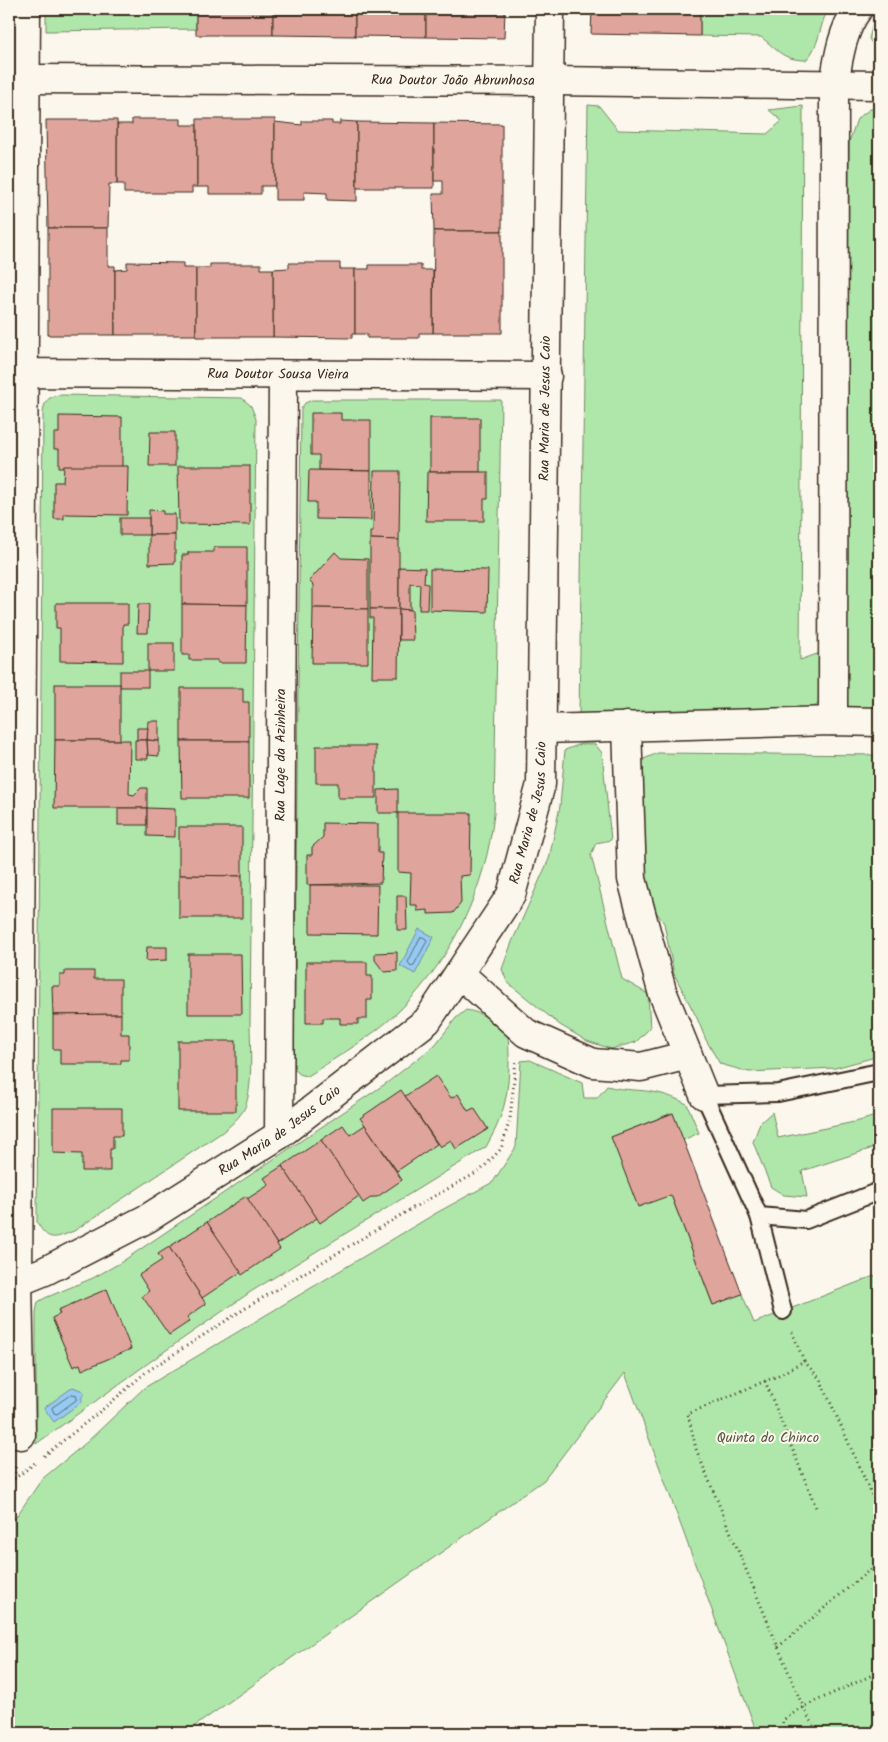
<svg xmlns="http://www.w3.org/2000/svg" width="888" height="1742" font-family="Kalam,sans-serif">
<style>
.green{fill:#afe7ab;stroke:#758864}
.water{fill:#95caf3;stroke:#718a9e}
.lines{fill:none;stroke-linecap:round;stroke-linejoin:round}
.shore{stroke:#5f6a73;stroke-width:1}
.building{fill:#dfa59c;stroke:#3b2a1e}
.lane-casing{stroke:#3b2a1e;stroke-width:20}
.street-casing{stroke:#3b2a1e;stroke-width:31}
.path{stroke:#3b2a1e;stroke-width:3;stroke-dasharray:1 4;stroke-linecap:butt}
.lane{stroke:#fbf7ec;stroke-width:16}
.street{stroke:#fbf7ec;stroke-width:28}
.labels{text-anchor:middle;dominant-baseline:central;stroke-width:4;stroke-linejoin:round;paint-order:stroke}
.street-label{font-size:14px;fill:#3b2a1e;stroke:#fbf7ec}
.park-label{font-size:14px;fill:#585941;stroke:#fbf7ec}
</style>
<rect width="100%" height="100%" fill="#fbf7ec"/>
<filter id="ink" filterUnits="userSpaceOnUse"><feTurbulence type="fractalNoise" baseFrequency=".02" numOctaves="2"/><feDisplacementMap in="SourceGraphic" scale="10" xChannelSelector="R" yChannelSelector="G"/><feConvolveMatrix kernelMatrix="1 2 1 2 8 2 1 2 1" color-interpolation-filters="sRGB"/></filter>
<g filter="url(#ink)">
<g class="green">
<path d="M46 9H196V29L46 31Z"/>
<path d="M700 9H828C819 26 820 46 806 60 782 60 778 50 761 37L700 36Z"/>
<path d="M879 14V53L869 39 873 23Z"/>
<path d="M588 105 599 106 618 130 767 134 782 121 769 110 803 106 800 660 820 653 819 702 811 711 579 717Z"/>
<path d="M870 109H879V710H847L849 142 857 119Z"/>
<path d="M59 395 242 398 251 406 256 419 250 1022C250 1045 254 1093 243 1111 237 1120 229 1127 221 1133L74 1231C54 1239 48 1242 37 1222L43 414C44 402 47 397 59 395Z"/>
<path d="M312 400H501L494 814C486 888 452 960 398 1012 372 1037 338 1056 308 1076 300 1075 297 1074 294 1066L301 409 305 403Z"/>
<path d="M581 744H595L602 753 611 840 596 843 591 855 622 979 648 994 650 1028 636 1042 611 1049 587 1041 560 1025 507 982 502 969 512 942 549 859 560 806 565 750Z"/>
<path d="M658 753 879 755V1056L835 1068 749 1072 720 1064 706 1040 697 1018 674 974 664 923 649 902 644 865 639 761Z"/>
<path d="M466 1010C485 1013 494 1022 508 1034 510 1063 510 1096 498 1123 495 1131 490 1139 486 1147L252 1291 165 1351 36 1444V1312L38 1302 45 1298 93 1278 120 1263 388 1082 435 1045 456 1018Z"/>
<path d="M530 1060 582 1083 584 1098H597L607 1086C624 1091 641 1089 658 1093 668 1095 677 1099 687 1104L699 1133 683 1140 672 1113 611 1137 671 1195 713 1305 742 1294 754 1323 879 1274V1733H757L625 1373 544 1480 185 1733H9V1527L42 1479 87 1442 144 1388 438 1212 493 1182 516 1147 521 1061Z"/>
<path d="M772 1112 778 1138 859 1121 879 1115V1146L802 1171 807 1197 784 1195 771 1187 753 1142 760 1123Z"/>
</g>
<g class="water">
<path d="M419 929 434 937 415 974 400 966Z"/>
<path d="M73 1387 83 1391 84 1394 81 1399 83 1401 54 1422 44 1408Z"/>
</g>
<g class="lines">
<g class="shore">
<path d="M423 937 426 939 427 941 414 965 411 966 408 962 420 938Z"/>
<path d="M72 1394 77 1395 76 1400 57 1414 54 1413 52 1408Z"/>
</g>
</g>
<g class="building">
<rect x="196" y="9" width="77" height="26"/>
<path d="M273 9H355V36L273 35Z"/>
<path d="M355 9H426V37L355 36Z"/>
<path d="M426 9H505L504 38 426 37Z"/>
<path d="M592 9H700V36L591 34Z"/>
<path d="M132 119H181V125H197V187H192V193H124V184H117V124H132Z"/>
<path d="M197 119H275V186H261V194H209V187H197Z"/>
<path d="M46 120H117V184H109L108 228H48Z"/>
<path d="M302 121H332V124H340V121L357 122V201L327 200V193L304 192V200H275V122L302 125Z"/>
<path d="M357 122 434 123V188H357Z"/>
<path d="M434 123 502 124V231H434L433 194H443V181H434Z"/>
<path d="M48 228H108V266H115V335H48Z"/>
<path d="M434 231H502V333H433Z"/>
<path d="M127 262 183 263V268H196V335H115V270L127 269Z"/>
<path d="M289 263H340V269H355V334H352V338L273 337V269L289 268Z"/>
<path d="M210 264H261V269H273V337H196V268H210Z"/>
<path d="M369 265H421V270H433V333H419V338H367V334H355V269H369Z"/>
<path d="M311 413H341V420H371V471L319 470V455H311Z"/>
<path d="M59 416 122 417V467H59V449H54V433H59Z"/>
<rect x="430" y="418" width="50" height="54"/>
<path d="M150 432H175V466H149Z"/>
<path d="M64 466H128L127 515 64 514V519H54V482H63Z"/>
<path d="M178 466H250V525L179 524Z"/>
<path d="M309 470 371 471V520L316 519V502H308Z"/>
<path d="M374 471H400L399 540 370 539V532H373Z"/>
<path d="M427 472H488V499H484V521H426Z"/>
<path d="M149 510 163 511V514H175V535H149Z"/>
<rect x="120" y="518" width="29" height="17"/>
<path d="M149 535H175V563L149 564Z"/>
<path d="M370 539 399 540V609H370Z"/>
<path d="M214 547H247V605L182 604V555H188V552H214Z"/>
<path d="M335 552 341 558 368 559V609L313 608V585L309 581Z"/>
<path d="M399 567 425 568 424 583 428 584 427 610H419L420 584 410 583V610L399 609Z"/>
<path d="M430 569 488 570 487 612 430 610Z"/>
<path d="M56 603H128V624H123V662L60 661V628H56Z"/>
<path d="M138 604H149L148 633H137Z"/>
<path d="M182 604 247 605 246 663H218V660H189V655H182Z"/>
<path d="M313 608 368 609V663H312Z"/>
<path d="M370 609H399L398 677H372L373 618H370Z"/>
<path d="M399 609 412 610 413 640H399Z"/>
<rect x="148" y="643" width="26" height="28"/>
<rect x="120" y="671" width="28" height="16"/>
<rect x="55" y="684" width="65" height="56"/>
<path d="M181 688H243V702H249V741H181Z"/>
<path d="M148 721H159V741L147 740Z"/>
<path d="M137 728H148L147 740H137Z"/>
<path d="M55 740H130L129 794 134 795 141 788H147V808H54Z"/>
<path d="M135 740H147L148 759H135Z"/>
<path d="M147 740 159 741V756L148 755Z"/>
<path d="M181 741H249V798H182Z"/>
<path d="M316 746H376V798H338V783H316Z"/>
<path d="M398 789V813H378V790Z"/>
<rect x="118" y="808" width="29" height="17"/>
<path d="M147 808 175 809V837L147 836Z"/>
<path d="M398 813H471L470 875 460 876 461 903 453 913 428 914V910L417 911V905H410L411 873 398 872Z"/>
<path d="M323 823 378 824V853H382L381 883 307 885V855H312V847L323 837Z"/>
<path d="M179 827H242V876L179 875Z"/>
<path d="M179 875 242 876V918H179Z"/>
<path d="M310 885H378L377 934 310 933Z"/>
<path d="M397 896H406L407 930H397Z"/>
<path d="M147 947H167V960L146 961Z"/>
<path d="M397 952V971L384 972 375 960V953Z"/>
<path d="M188 954H241L242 1014H188Z"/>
<path d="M306 962H367V976H372V1000H367V1019H358V1024H340V1018H323V1023H306Z"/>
<path d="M65 971H94V979H121V1014L53 1015 52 986H60V975H65Z"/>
<path d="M121 1014V1034H129V1060H121V1064H60V1049H53V1015Z"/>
<rect x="178" y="1041" width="58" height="70"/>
<path d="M436 1076 451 1098 458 1094 468 1111 474 1108 488 1129 456 1149 451 1140 440 1147 405 1096Z"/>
<path d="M401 1090 437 1144 397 1171 360 1118Z"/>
<path d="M53 1108H122V1136H113V1149H110V1171H82V1154L53 1153Z"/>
<path d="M673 1113 742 1294 713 1305 671 1195 638 1207 611 1137Z"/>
<path d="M343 1125 350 1135 365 1125 402 1180 377 1197H372L363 1203 321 1140Z"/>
<path d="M321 1140 359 1196 320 1223 282 1166Z"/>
<path d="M282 1166 317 1218 277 1244 247 1199 269 1185 264 1178Z"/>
<path d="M246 1196 280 1249 242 1275 207 1222Z"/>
<path d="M207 1222 241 1272 202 1298 169 1247Z"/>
<path d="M169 1247 206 1304 187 1317 190 1321 169 1335 142 1296 149 1291 139 1275 162 1260 158 1254Z"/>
<path d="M107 1289 131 1349 82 1370 80 1364 73 1367 52 1318 60 1314 58 1310Z"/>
</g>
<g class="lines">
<defs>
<g id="lane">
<path d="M879 1072 778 1093 704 1095 759 1216 806 1220 879 1191"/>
<path d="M759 1216 783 1311"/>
</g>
<g id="street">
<path id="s1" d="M25 79 550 81 879 85"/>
<path id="s2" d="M9 373 547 376"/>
<path d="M833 721 834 85C838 60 842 30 858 9"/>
<path d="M627 726 632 879 662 991 704 1095"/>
<path d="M542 729 833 721 879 722"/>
<path d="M459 973 526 1033 593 1063 641 1067 688 1055"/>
<path id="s3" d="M279 1135 283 376"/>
<path id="s4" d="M9 1282H18L45 1271 148 1218 279 1135 427 1021 511 895 541 784 550 9"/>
<path d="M21 1435 18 1282 26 9"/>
</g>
</defs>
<use href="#lane" class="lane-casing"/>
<use href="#street" class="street-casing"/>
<g class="path">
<path d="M792 1332 804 1361 777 1376 688 1414 696 1449 803 1707 817 1733"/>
<path d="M804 1361 820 1379 879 1511"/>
<path d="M765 1381 817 1510"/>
<path d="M44 1456 108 1405 146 1372 249 1306 411 1209 480 1171 501 1149 510 1119 516 1059"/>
<path d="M9 1480 14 1479 35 1463"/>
<path d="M9 1492 14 1479 16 1463"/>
<path d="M778 1647 879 1562"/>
<path d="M783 1733V1720L803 1707 879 1672"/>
</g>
<use href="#lane" class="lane"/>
<use href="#street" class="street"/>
</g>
</g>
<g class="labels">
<g class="street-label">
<text stroke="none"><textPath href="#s1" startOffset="428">Rua Doutor João Abrunhosa</textPath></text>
<text stroke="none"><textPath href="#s2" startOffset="269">Rua Doutor Sousa Vieira</textPath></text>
<text stroke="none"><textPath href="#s4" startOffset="1138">Rua Maria de Jesus Caio</textPath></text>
<text stroke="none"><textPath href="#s3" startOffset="380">Rua Lage da Azinheira</textPath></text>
<text stroke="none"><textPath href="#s4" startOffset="732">Rua Maria de Jesus Caio</textPath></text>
<text stroke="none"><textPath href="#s4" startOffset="312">Rua Maria de Jesus Caio</textPath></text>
</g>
<g class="park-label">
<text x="768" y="1438">Quinta do Chinco</text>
</g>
</g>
<rect width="888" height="1742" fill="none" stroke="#fbf7ec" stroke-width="30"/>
<rect x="15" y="15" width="858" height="1712" fill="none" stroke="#3b2a1e" stroke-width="2" filter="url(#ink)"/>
</svg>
